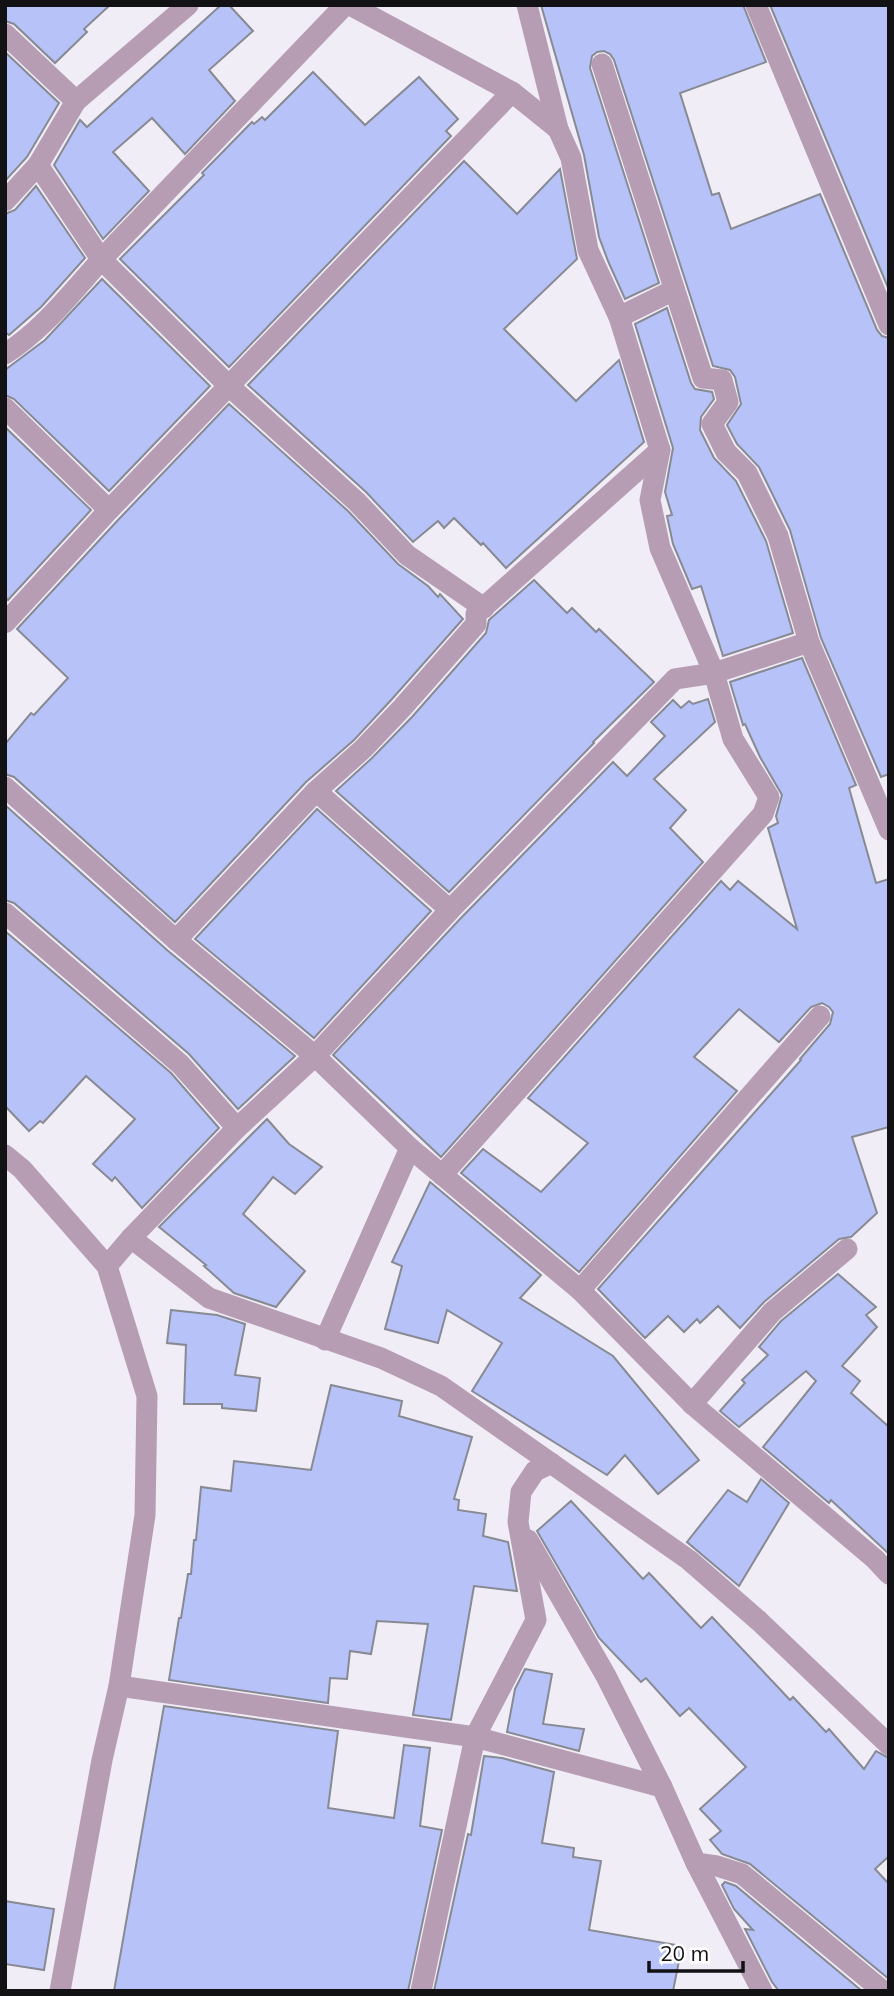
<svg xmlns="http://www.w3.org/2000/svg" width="894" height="1996" font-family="Mulish,sans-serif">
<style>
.building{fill:#b7c3f8;stroke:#888a93;stroke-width:2}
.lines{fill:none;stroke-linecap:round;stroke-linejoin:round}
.street{stroke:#b69db3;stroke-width:21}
</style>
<rect width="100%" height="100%" fill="#f1edf7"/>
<g class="building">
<path d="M5 5H110L84 29 87 32 55 63 14 24 5 21Z"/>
<path d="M221 5H229L253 31 209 70 235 101 185 154 152 118 113 152 149 191 103 239 54 165 80 120 87 127Z"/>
<path d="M541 5H743L766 62 680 93 712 195 719 193 731 229 820 194 877 330 882 336 889 338V774L881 777 821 638 790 530 759 467 737 444 727 425 741 404 735 377 730 370 713 366 614 60 610 54 604 51 597 52 592 56 590 68 659 283 625 299 608 261 599 237 584 155Z"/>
<path d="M770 5H889V290Z"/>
<path d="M5 52 59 103 27 157 5 181Z"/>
<path d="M313 72 365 125 419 77 458 119 446 131 451 136 229 367 120 259 204 175 202 173 252 122 254 124 262 117 265 120Z"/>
<path d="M464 161 517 214 560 169 577 259 504 329 576 401 619 360 644 442 506 568 483 543 481 545 454 518 444 528 438 521 413 542 366 492 248 385Z"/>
<path d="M36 186 85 258 41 307 9 335 5 332V214L15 210Z"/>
<path d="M102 279 210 386 109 491 14 399 5 395V370L45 340Z"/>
<path d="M667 308 691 383 695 389 712 392 714 399 701 417 700 430 714 458 736 481 766 541 793 633 723 656 701 586 692 589 673 544 667 516 672 515 665 492 673 448 635 324Z"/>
<path d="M229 404 348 511 398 564 428 586 438 597 440 594 463 619 392 699 354 740 306 782 175 922 14 777 5 774V744L31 713 34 715 68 678 17 629 119 519Z"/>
<path d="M5 427 91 510 8 600 5 597Z"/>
<path d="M534 580 567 613 572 608 596 632 599 629 654 682 593 742 594 743 449 892 336 791 372 758 412 717 486 633 489 620Z"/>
<path d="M802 658 856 785 849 788 876 883 889 879V1127L852 1137 877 1213 851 1237 839 1239 764 1302 740 1328 718 1306 700 1323 697 1319 684 1332 668 1316 645 1338 598 1289 801 1060 800 1059 830 1024 833 1012 829 1007 822 1003 811 1007 779 1042 739 1009 694 1057 737 1091 579 1272 461 1173 483 1149 541 1192 588 1143 528 1098 721 881 730 890 738 881 797 929 768 828 778 823 776 816 782 795 760 757 745 724 743 725 730 682Z"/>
<path d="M708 699 715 722 654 779 686 810 670 828 703 862 441 1157 333 1055 460 919 613 762 627 776 665 736 651 722 673 700 681 708 689 701 693 704Z"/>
<path d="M5 805 167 950 295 1056 238 1109 189 1054 14 903 5 900Z"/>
<path d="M317 809 431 911 314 1038 195 939Z"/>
<path d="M5 931 171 1073 219 1128 142 1208 115 1177 112 1181 93 1164 135 1119 86 1076 43 1123 40 1121 29 1131 5 1106Z"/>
<path d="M267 1119 289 1144 322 1167 295 1194 273 1177 243 1214 305 1271 276 1307 234 1293 204 1266 206 1265 159 1227Z"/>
<path d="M430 1182 541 1275 520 1298 613 1356 699 1460 658 1494 625 1455 607 1475 472 1391 502 1343 447 1310 438 1343 385 1329 402 1266 392 1262Z"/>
<path d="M838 1274 876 1307 866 1315 877 1327 842 1366 860 1381 851 1393 889 1427V1554L831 1500 829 1503 763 1447 816 1381 806 1371 739 1427 720 1411 745 1383 742 1380 768 1355 759 1347 781 1321Z"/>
<path d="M171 1310 217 1315 245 1324 235 1375 260 1378 256 1411 222 1408V1404H184L186 1345 167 1343Z"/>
<path d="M331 1385 402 1401 399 1416 472 1437 454 1499 459 1500 458 1510 486 1514 483 1536 508 1542 517 1591 474 1586 451 1720 413 1715 428 1624 377 1621 371 1654 350 1651 347 1679 330 1678 328 1703 169 1680 179 1618H181L188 1574H191L194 1540H196L201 1487 231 1491 234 1461 311 1470Z"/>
<path d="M761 1479 789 1503 739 1586 687 1542 728 1490 747 1502Z"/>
<path d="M571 1501 643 1579 649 1573 701 1628 712 1617 790 1700 793 1697 826 1732 829 1729 864 1769 876 1751 889 1758V1856L875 1869 889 1884V1979L750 1864 722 1854 710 1840 721 1831 700 1809 746 1767 689 1708 680 1716 646 1678 641 1682 599 1638 537 1531Z"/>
<path d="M525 1669 552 1674 543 1724 584 1729 579 1751 507 1732 515 1689Z"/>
<path d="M164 1706 338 1731 328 1808 394 1818 404 1745 430 1748 420 1826 442 1830 408 1991H114Z"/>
<path d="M484 1756 502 1758 554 1772 542 1843 574 1848 573 1857 601 1861 589 1930 682 1946 673 1991H434L468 1834 471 1835Z"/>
<path d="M725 1882 736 1886 862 1991H779L772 1982 745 1929 753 1930 734 1909 722 1885Z"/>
<path d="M5 1901 54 1909 44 1970 5 1964Z"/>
</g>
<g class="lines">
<g class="street">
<path d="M350 5 512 92 558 129"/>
<path d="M756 5 889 325"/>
<path d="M5 34 76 101"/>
<path d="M602 64 703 378 722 380 728 402 712 424 726 452 747 473 778 536 809 642 889 830"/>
<path d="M38 165 101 259 229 386 357 502 407 555 484 608"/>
<path d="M5 201 38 165 76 101 188 5"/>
<path d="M619 317 674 290"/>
<path d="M5 354C49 326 80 281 115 245 192 165 269 85 345 5"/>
<path d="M5 408 109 510"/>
<path d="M5 623 109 510 512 92"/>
<path d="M5 787 176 940 315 1056 410 1148 580 1290 692 1404 875 1559 889 1574"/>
<path d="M316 791 450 910"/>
<path d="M5 913 180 1064 237 1128"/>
<path d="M176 940 316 791 363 749 402 708 476 624V614L660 450"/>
<path d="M5 1155 22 1169 107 1266 147 1396 145 1515 119 1686 102 1760 60 1991"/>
<path d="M442 1175 763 814 769 797 733 739 714 673 660 548 650 500 660 450 619 317 588 250 571 158 558 129 527 5"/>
<path d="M131 1238 209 1298 381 1358 441 1386 689 1560 759 1621 889 1745"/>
<path d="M107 1266 131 1238 237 1128 315 1056 450 910 675 679 714 673 809 642"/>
<path d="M580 1290 820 1016"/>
<path d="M325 1340 410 1148"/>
<path d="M692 1404 772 1312 847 1249"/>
<path d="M528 1540 606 1676 662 1787 696 1863 762 1991"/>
<path d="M119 1686 475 1737 662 1787"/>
<path d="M696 1863 717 1866 742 1874 883 1991"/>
<path d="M421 1991 475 1737 536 1620 518 1522 521 1492 535 1471 551 1463"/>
</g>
</g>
<rect width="894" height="1996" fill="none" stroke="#121114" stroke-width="14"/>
<path d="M649 1961v10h94v-10" fill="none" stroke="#121114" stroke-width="3.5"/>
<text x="660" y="1961" font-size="21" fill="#121114" stroke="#ffffff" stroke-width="5" paint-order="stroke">20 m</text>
</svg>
